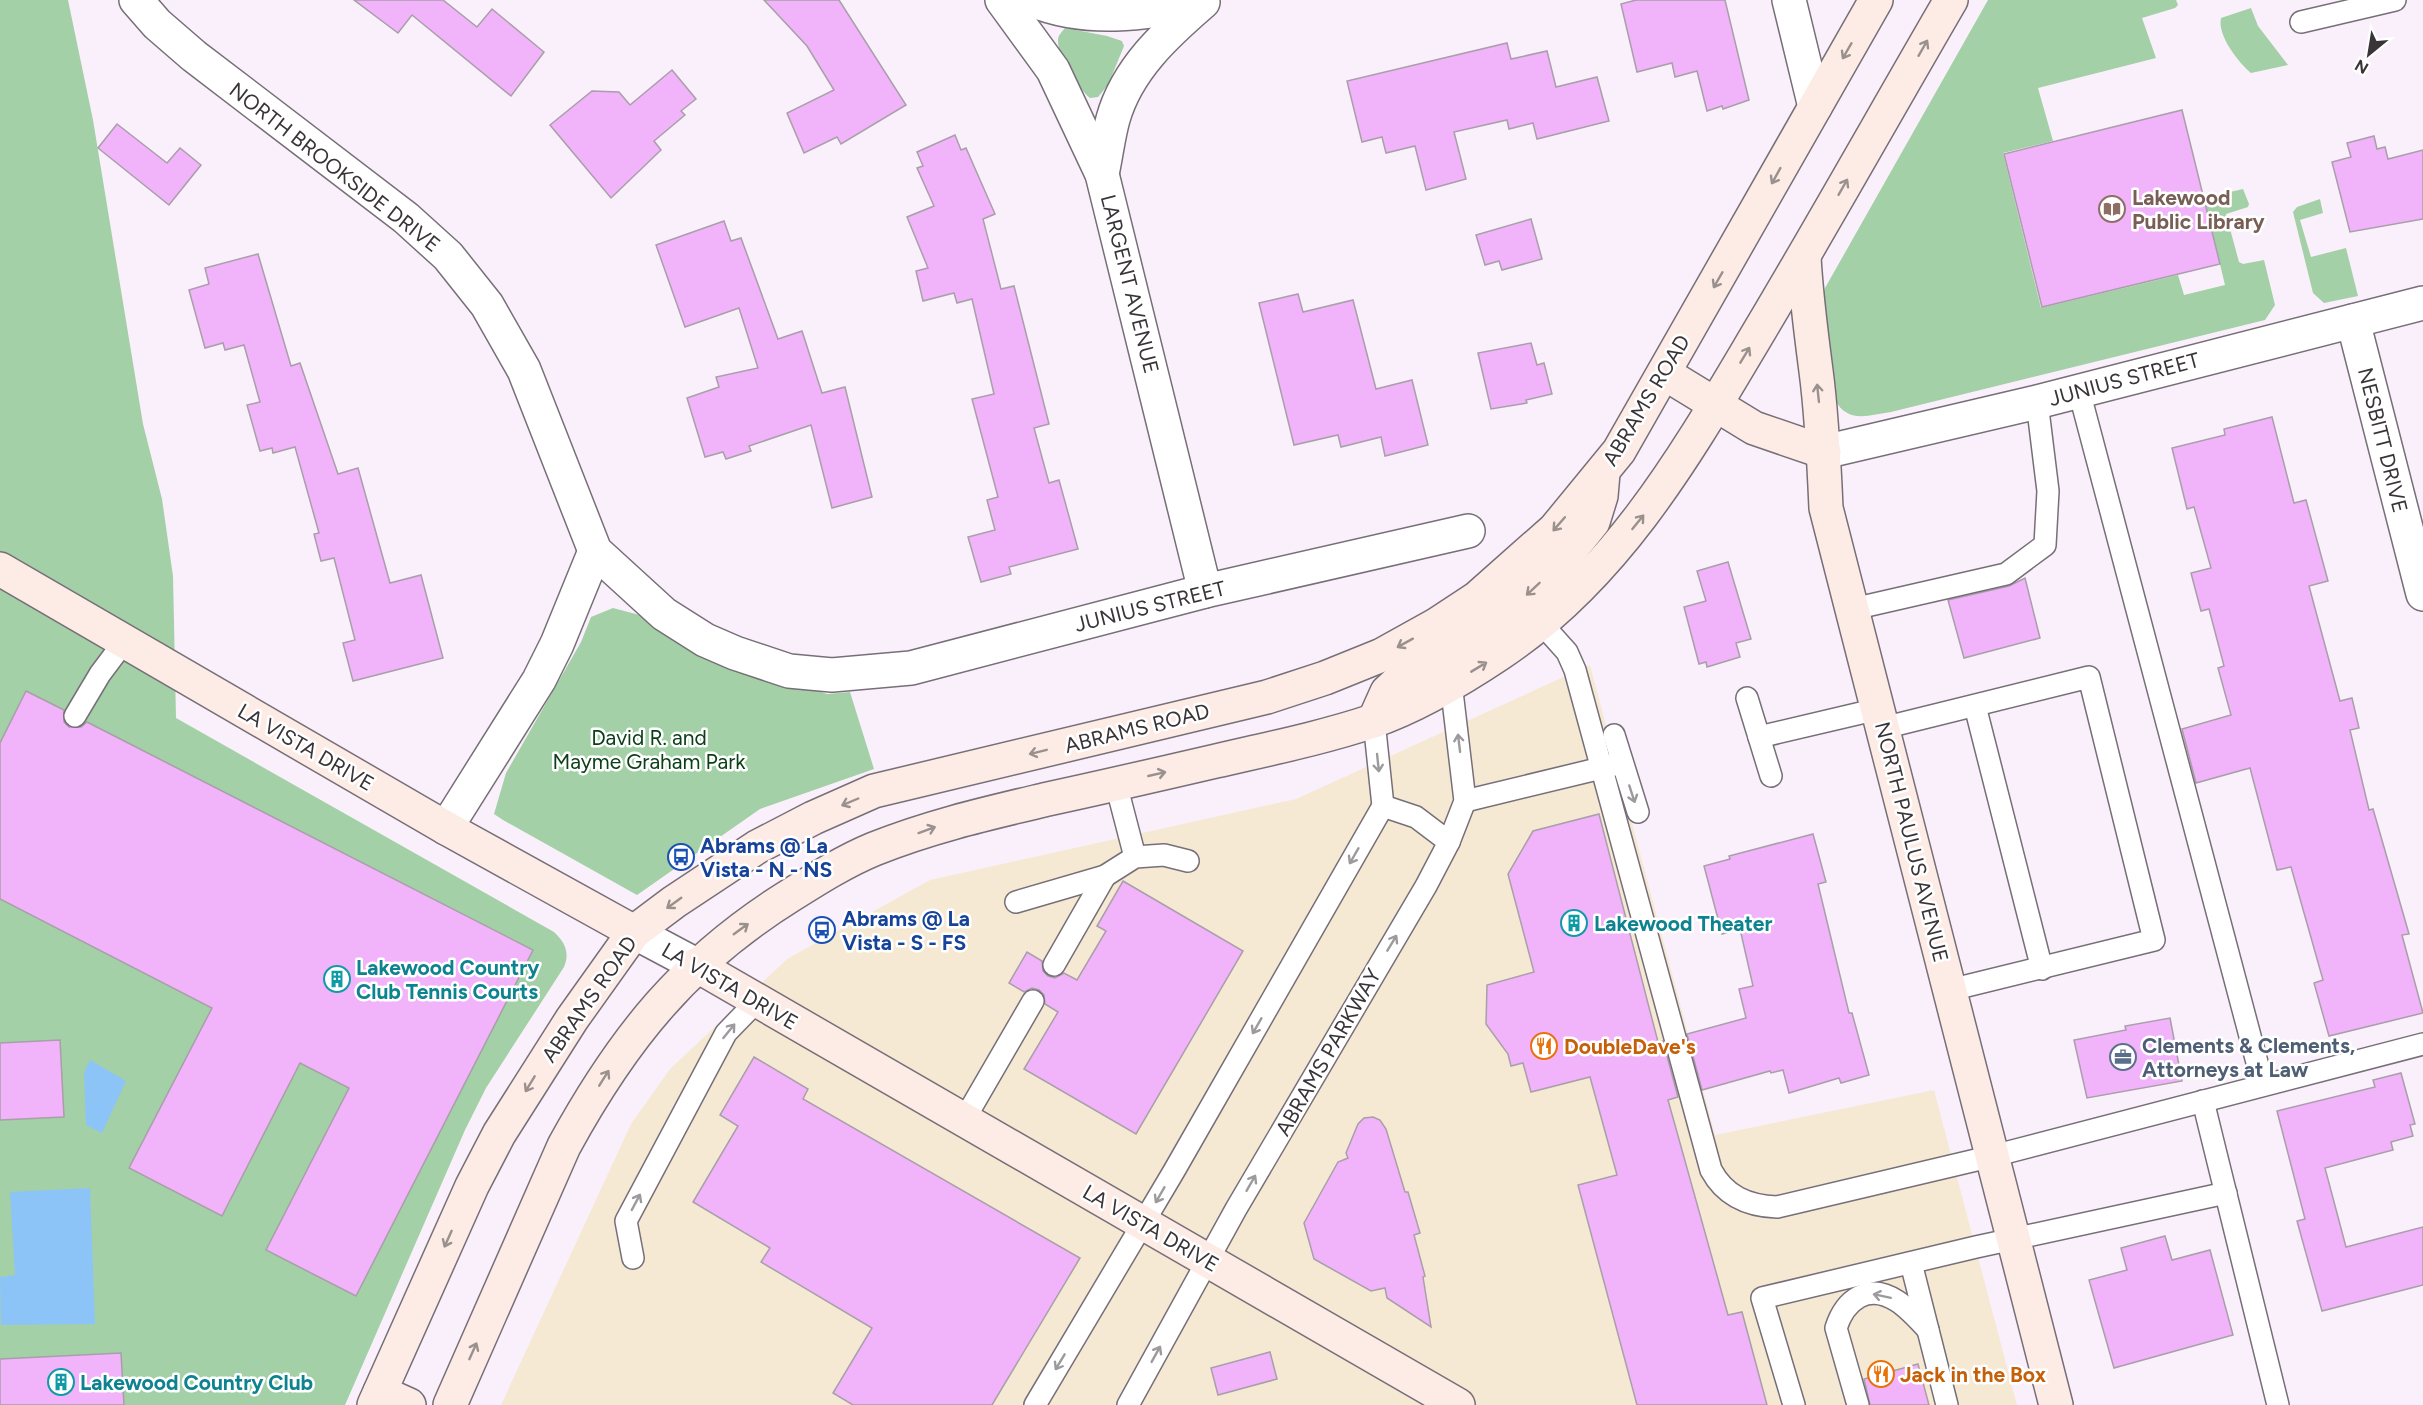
<svg xmlns="http://www.w3.org/2000/svg" width="2423" height="1405" font-family="Figtree,sans-serif">
<style>
.commercial{fill:#f5e9d4}
.green{fill:#a3d0a6}
.water{fill:#8dc4f7}
.building{fill:#f1b3f9;stroke:#a89fa9;stroke-width:1.5}
.lines{fill:none;stroke-linecap:round;stroke-linejoin:round}
.lane-casing{stroke:#776f78;stroke-width:24}
.street-casing{stroke:#776f78;stroke-width:36}
.secondary-casing{stroke:#776f78;stroke-width:36}
.lane{stroke:#fff;stroke-width:21}
.street{stroke:#fff;stroke-width:33}
.secondary{stroke:#fdece5;stroke-width:33}
.oneway{stroke:#9a908e}
.oneway2{stroke:#9c9a9c}
.labels{text-anchor:middle;dominant-baseline:central;stroke-width:5;stroke-linejoin:round;paint-order:stroke}
.street-label{font-size:21px;fill:#383438;stroke:#fff}
.education-label{font-size:21px;font-weight:bold;fill:#785e54;stroke:#fff;text-anchor:start}
.park-label{font-size:21px;fill:#0b4017;stroke:#fff}
.transit-label{font-size:21px;font-weight:bold;fill:#164399;stroke:#fff;text-anchor:start}
.culture-label{font-size:21px;font-weight:bold;fill:#0d838f;stroke:#fff;text-anchor:start}
.service-label{font-size:21px;font-weight:bold;fill:#4e5e75;stroke:#fff;text-anchor:start}
.food-label{font-size:21px;font-weight:bold;fill:#c56008;stroke:#fff;text-anchor:start}
</style>
<rect width="100%" height="100%" fill="#faf0fb"/>
<path class="commercial" d="M1590 665 1715 1135 1934 1090 2017 1405H501L631 1124 670 1069 787 959 930 880 1296 799Z"/>
<g class="green">
<path d="M0 0H68L93 120 143 424 162 499 173 576 176 718 554 932C565 942 570 953 564 967L486 1088 465 1130 345 1405H0Z"/>
<path d="M1988 0H2176L2178 5 2175 8 2142 18 2156 58 2038 88 2053 141 2003 153 2041 308 2178 275 2184 295 2225 285 2204 198 2243 189 2249 204 2248 207 2226 214 2239 262 2243 264 2264 260 2275 305 2265 320 1891 412C1869 415 1848 424 1835 400L1822 300 1825 288Z"/>
<path d="M2251 8 2258 26 2288 65 2251 73C2238 62 2217 35 2221 18Z"/>
<path d="M1065 28 1107 36 1122 41 1124 46 1108 85 1098 97 1090 98C1078 88 1057 56 1058 40 1058 35 1062 32 1065 28Z"/>
<path d="M2320 199 2323 213 2300 220 2311 257 2346 248 2358 296 2324 303 2313 293 2293 212 2297 207Z"/>
<path d="M613 608 651 618 702 650 827 694 850 692 874 769 760 809 637 895 503 820 494 814 506 773 581 642 591 617Z"/>
</g>
<g class="water">
<path d="M90 1060 126 1081 102 1133 86 1125 84 1073Z"/>
<path d="M90 1188 95 1324 1 1325 0 1277 15 1275 10 1192Z"/>
</g>
<g class="building">
<path d="M354 0H443L477 27 492 9 544 52 511 96 412 15 398 33Z"/>
<path d="M764 0H839L906 105 841 144 837 137 804 153 787 113 834 90 807 46Z"/>
<path d="M1636 0H1725L1749 100 1723 109 1722 106 1707 111 1697 71 1675 77 1672 63 1637 72 1621 4Z"/>
<path d="M1507 43 1511 59 1547 51 1556 87 1597 77 1609 121 1537 139 1533 123 1509 129 1507 120 1454 132 1466 179 1426 190 1415 146 1386 153 1382 137 1362 142 1347 81Z"/>
<path d="M672 70 696 99 681 111 685 115 654 141 661 150 611 198 550 125 592 91 619 92 630 105Z"/>
<path d="M2182 110 2220 264 2042 307 2004 154Z"/>
<path d="M117 124 167 163 180 148 201 165 169 205 98 148Z"/>
<path d="M955 135 961 150 966 148 995 214 983 219 1001 289 1014 286 1049 424 1034 428 1049 483 1059 480 1078 549 1009 567 1011 574 981 582 968 537 995 530 987 500 998 497 972 399 994 394 972 299 957 303 954 293 923 301 916 271 928 268 907 217 934 206 917 168 923 166 917 152Z"/>
<path d="M2374 136 2377 149 2385 147 2388 159 2423 150V219L2350 232 2332 162 2351 157 2347 143Z"/>
<path d="M1531 219 1542 259 1502 270 1499 261 1485 265 1476 235Z"/>
<path d="M724 221 731 241 741 238 778 339 802 331 822 393 845 387 872 497 832 508 811 425 749 446 751 451 726 459 723 452 705 457 687 398 719 387 716 377 758 368 739 308 685 327 656 245Z"/>
<path d="M258 254 291 366 300 363 338 474 358 468 390 583 421 575 443 658 353 681 343 643 355 640 334 558 321 561 314 534 319 533 295 447 273 453 272 448 260 451 247 405 260 402 244 345 225 350 223 343 205 348 189 290 209 284 205 268Z"/>
<path d="M1298 294 1303 312 1353 300 1376 389 1412 380 1428 445 1385 456 1381 437 1341 447 1338 435 1294 445 1259 303Z"/>
<path d="M1531 343 1537 365 1544 363 1552 394 1526 400 1527 403 1491 409 1478 353Z"/>
<path d="M2272 417 2294 503 2306 500 2328 581 2309 586 2340 701 2352 698 2359 728 2350 730 2369 810 2373 809 2409 934 2402 935 2423 1013 2329 1036 2314 983 2323 980 2291 867 2277 870 2250 768 2196 783 2182 729 2231 715 2218 668 2224 666 2209 609 2201 611 2191 573 2211 568 2194 507 2187 509 2172 448 2225 435 2224 429Z"/>
<path d="M1728 562 1751 639 1736 643 1740 657 1707 667 1706 662 1699 664 1684 607 1706 601 1697 571Z"/>
<path d="M2025 578 2040 638 1964 658 1948 600 2009 586Z"/>
<path d="M26 691 64 710V722L69 727H81L87 722 533 950 356 1296 266 1250 349 1088 300 1063 222 1216 129 1168 212 1008 0 899V743Z"/>
<path d="M1599 814 1658 1042 1663 1041 1678 1097 1668 1100 1728 1315 1742 1312 1767 1405H1637L1578 1185 1617 1175 1590 1077 1531 1092 1523 1063 1511 1066 1508 1054 1486 1024 1487 985 1534 972 1508 874 1533 831Z"/>
<path d="M1813 834 1826 882 1818 884 1849 1013H1852L1869 1075 1841 1083 1839 1078 1789 1093 1783 1070 1771 1073 1770 1071 1702 1090 1687 1034 1746 1018 1739 989 1753 986 1740 929 1722 934 1704 866 1730 859 1729 856Z"/>
<path d="M1123 881 1243 951 1136 1134 1024 1069 1058 1012 1045 1004 1044 995 1039 990 1032 988 1024 992 1009 983 1027 952 1042 961 1043 971 1048 976 1055 978 1064 973 1077 980 1106 931 1097 926Z"/>
<path d="M2170 1018 2182 1081 2087 1098 2074 1040 2126 1030 2125 1026Z"/>
<path d="M60 1040 64 1117 0 1120V1043Z"/>
<path d="M754 1057 808 1089 803 1099 1080 1258 992 1405H853L833 1393 872 1328 761 1262 770 1248 693 1202 738 1126 720 1115Z"/>
<path d="M2401 1073 2415 1124 2410 1125 2413 1136 2391 1142 2393 1150 2325 1168 2346 1247 2423 1227V1285L2322 1311 2297 1221 2305 1219 2277 1111 2375 1087 2373 1080Z"/>
<path d="M1373 1117 1380 1120 1386 1129 1405 1192H1408L1420 1233 1414 1235 1425 1276 1423 1277 1431 1327 1387 1298 1385 1288 1371 1291 1314 1259 1304 1223 1338 1162 1348 1158 1346 1153 1358 1124 1364 1118Z"/>
<path d="M2165 1236 2172 1260 2210 1250 2233 1335 2114 1368 2089 1280 2127 1270 2121 1248Z"/>
<path d="M1270 1352 1277 1379 1218 1395 1211 1368Z"/>
<path d="M121 1353 124 1405H0V1359Z"/>
<path d="M1918 1364 1929 1405H1870L1864 1379Z"/>
</g>
<g class="lines">
<defs>
<g id="lane">
<path d="M2301 22 2395 0"/>
<path d="M2079 391 2263 1085"/>
<path d="M1853 609 2006 574 2045 545 2048 491 2037 402"/>
<path d="M1541 623 1567 652 1575 670 1711 1170C1725 1196 1747 1206 1777 1207L1993 1156 2423 1044"/>
<path d="M1747 698 1771 776"/>
<path d="M1975 706 2042 969"/>
<path d="M75 716 100 674 124 642"/>
<path d="M1374 721 1383 806"/>
<path d="M1883 728 2089 677 2154 940 1950 990"/>
<path d="M1614 735 1638 812"/>
<path d="M1759 737 1878 709"/>
<path d="M1116 784 1135 857"/>
<path d="M1465 801 1622 763"/>
<path d="M1383 806 1416 817 1449 842"/>
<path d="M1016 902 1105 876 1135 857 1164 855 1188 861"/>
<path d="M1054 965 1105 876"/>
<path d="M2203 1101 2278 1405"/>
<path d="M964 1120 1033 1001"/>
<path d="M633 1258 626 1221 726 1033 757 1001"/>
<path d="M1911 1263 1947 1405"/>
<path d="M1035 1405 1174 1171 1383 806"/>
<path d="M1128 1405 1236 1209 1426 886 1449 842 1465 801 1451 683"/>
<path d="M1794 1405 1762 1298 1976 1247 2226 1193"/>
<path d="M1858 1405 1836 1328C1845 1300 1868 1282 1897 1301 1908 1308 1919 1320 1928 1330"/>
</g>
<g id="street">
<path d="M136 0 157 24 194 56 406 218 448 256 487 305 524 370 595 551 664 614 705 640 735 653 789 671 832 675 911 668 1205 591 1468 531"/>
<path d="M1002 0 1053 70 1102 174 1205 591"/>
<path d="M1032 0C1088 23 1144 13 1201 3"/>
<path d="M1789 0 1815 107"/>
<path d="M1102 174C1106 156 1108 137 1113 119 1127 69 1166 34 1203 2"/>
<path d="M2353 321 2423 594"/>
<path d="M1824 452 2037 402 2423 303"/>
<path d="M446 828 539 680 557 644 595 551"/>
<path d="M634 932 696 965"/>
</g>
<g id="secondary">
<path d="M1804 257C1806 295 1811 333 1816 371 1822 416 1824 462 1826 508L2056 1405"/>
<path d="M1664 373 1754 428 1824 452"/>
<path d="M0 569 446 828 634 932"/>
<path d="M1374 721 1387 692 1401 679 1429 664 1530 593 1565 557 1593 522 1601 496 1603 473"/>
<path d="M696 965 1458 1405"/>
<path d="M380 1392 409 1405"/>
<path d="M374 1405 472 1186 499 1134 572 1019 634 932 674 902 757 847 813 818 874 791 1267 697 1325 678 1382 655 1436 625 1477 598 1555 529 1619 451 1876 0"/>
<path d="M450 1405 564 1146C623 1038 685 961 791 895 818 878 845 861 874 849 931 826 989 813 1048 799 1104 787 1160 774 1216 761 1268 749 1322 738 1373 721 1417 706 1460 680 1499 654 1619 574 1688 451 1760 330 1825 221 1887 110 1951 0"/>
</g>
</defs>
<use href="#lane" class="lane-casing"/>
<use href="#street" class="street-casing"/>
<use href="#secondary" class="secondary-casing"/>
<use href="#lane" class="lane"/>
<use href="#street" class="street"/>
<use href="#secondary" class="secondary"/>
</g>
<defs><path id="oneway-shaft" d="M-6 0H5M1.5-3L5.5 0L1.5 3" fill="none" stroke-width="1.6" stroke-linecap="round" stroke-linejoin="round" transform="scale(1.5)"/></defs>
<g class="oneway">
<use href="#oneway-shaft" transform="translate(1923 48) rotate(-60)"/>
<use href="#oneway-shaft" transform="translate(1847 51) rotate(120)"/>
<use href="#oneway-shaft" transform="translate(1776 176) rotate(119)"/>
<use href="#oneway-shaft" transform="translate(1843 187) rotate(-60)"/>
<use href="#oneway-shaft" transform="translate(1718 280) rotate(120)"/>
<use href="#oneway-shaft" transform="translate(1745 355) rotate(-59)"/>
<use href="#oneway-shaft" transform="translate(1818 393) rotate(-96)"/>
<use href="#oneway-shaft" transform="translate(1638 522) rotate(-51)"/>
<use href="#oneway-shaft" transform="translate(1559 524) rotate(131)"/>
<use href="#oneway-shaft" transform="translate(1533 589) rotate(137)"/>
<use href="#oneway-shaft" transform="translate(1405 643) rotate(151)"/>
<use href="#oneway-shaft" transform="translate(1479 667) rotate(-31)"/>
<use href="#oneway-shaft" transform="translate(1038 752) rotate(166)"/>
<use href="#oneway-shaft" transform="translate(1157 774) rotate(-13)"/>
<use href="#oneway-shaft" transform="translate(850 802) rotate(157)"/>
<use href="#oneway-shaft" transform="translate(927 830) rotate(-20)"/>
<use href="#oneway-shaft" transform="translate(674 903) rotate(144)"/>
<use href="#oneway-shaft" transform="translate(741 929) rotate(-36)"/>
<use href="#oneway-shaft" transform="translate(604 1078) rotate(-58)"/>
<use href="#oneway-shaft" transform="translate(530 1084) rotate(121)"/>
<use href="#oneway-shaft" transform="translate(448 1239) rotate(114)"/>
<use href="#oneway-shaft" transform="translate(473 1351) rotate(-66)"/>
</g>
<g class="oneway2">
<use href="#oneway-shaft" transform="translate(1459 743) rotate(-97)"/>
<use href="#oneway-shaft" transform="translate(1378 763) rotate(84)"/>
<use href="#oneway-shaft" transform="translate(1632 794) rotate(72)"/>
<use href="#oneway-shaft" transform="translate(1354 856) rotate(120)"/>
<use href="#oneway-shaft" transform="translate(1392 943) rotate(-59)"/>
<use href="#oneway-shaft" transform="translate(1257 1026) rotate(120)"/>
<use href="#oneway-shaft" transform="translate(729 1031) rotate(-51)"/>
<use href="#oneway-shaft" transform="translate(1251 1183) rotate(-60)"/>
<use href="#oneway-shaft" transform="translate(1160 1195) rotate(120)"/>
<use href="#oneway-shaft" transform="translate(636 1202) rotate(-62)"/>
<use href="#oneway-shaft" transform="translate(1882 1296) rotate(-168)"/>
<use href="#oneway-shaft" transform="translate(1156 1354) rotate(-61)"/>
<use href="#oneway-shaft" transform="translate(1060 1362) rotate(121)"/>
</g>
<defs>
<symbol id="library-ring" viewBox="-11 -11 22 22"><circle r="9.5" fill="#fff" stroke="#8d6e63" stroke-width="1.5"/><path d="M-6-4Q-3-5.5-.7-3.5V5Q-3 3-6 4ZM6-4Q3-5.5 .7-3.5V5Q3 3 6 4Z" fill="#8d6e63"/></symbol>
<symbol id="bus-ring" viewBox="-11 -11 22 22"><circle r="9.5" fill="#fff" stroke="#1a4fb4" stroke-width="1.5"/><path d="M-5-6H5V4H4V6H2V4H-2V6H-4V4H-5ZM-3.5-4V0h7V-4ZM-3.5 1.2v1.5H-2V1.2ZM2 1.2v1.5H3.5V1.2Z" fill="#1a4fb4"/></symbol>
<symbol id="building-ring" viewBox="-11 -11 22 22"><circle r="9.5" fill="#fff" stroke="#0f9aa8" stroke-width="1.5"/><path d="M-4-6H4V6H1V3H-1V6H-4ZM-2.5-4.3h1.7v1.8h-1.7ZM.8-4.3h1.7v1.8H.8ZM-2.5-1h1.7V.8h-1.7ZM.8-1h1.7V.8H.8Z" fill="#0f9aa8"/></symbol>
<symbol id="restaurant-ring" viewBox="-11 -11 22 22"><circle r="9.5" fill="#fff" stroke="#e8710a" stroke-width="1.5"/><path d="M-5-6h1v4h1v-4h1v4h1v-4h1v5L-1.5 .5V6h-2V.5L-5-1ZM5-6V6H3V1.5H1.5Q1.5-4 5-6Z" fill="#e8710a"/></symbol>
<symbol id="office-ring" viewBox="-11 -11 22 22"><circle r="9.5" fill="#fff" stroke="#5c6f8a" stroke-width="1.5"/><path d="M-6-3h4V-5.5h4V-3h4V5H-6ZM-1-4.5V-3h2v-1.5ZM-6 0V1H6V0Z" fill="#5c6f8a"/></symbol>
</defs>
<g fill-rule="evenodd">
<use href="#library-ring" x="2097" y="194" width="30" height="30"/>
<use href="#bus-ring" x="666" y="842" width="30" height="30"/>
<use href="#building-ring" x="1559" y="908" width="30" height="30"/>
<use href="#bus-ring" x="807" y="915" width="30" height="30"/>
<use href="#building-ring" x="322" y="964" width="30" height="30"/>
<use href="#restaurant-ring" x="1529" y="1031" width="30" height="30"/>
<use href="#office-ring" x="2108" y="1042" width="30" height="30"/>
<use href="#restaurant-ring" x="1866" y="1359" width="30" height="30"/>
<use href="#building-ring" x="46" y="1367" width="30" height="30"/>
</g>
<g class="labels">
<g class="street-label">
<text transform="translate(335 167) rotate(38)">NORTH BROOKSIDE DRIVE</text>
<text transform="translate(1130 284) rotate(76)">LARGENT AVENUE</text>
<text transform="translate(2124 379) rotate(-15)">JUNIUS STREET</text>
<text transform="translate(1646 400) rotate(-59)">ABRAMS ROAD</text>
<text transform="translate(2383 440) rotate(76)">NESBITT DRIVE</text>
<text transform="translate(1150 606) rotate(-14)">JUNIUS STREET</text>
<text transform="translate(1137 728) rotate(-14)">ABRAMS ROAD</text>
<text transform="translate(306 747) rotate(30)">LA VISTA DRIVE</text>
<text transform="translate(1912 842) rotate(76)">NORTH PAULUS AVENUE</text>
<text transform="translate(730 986) rotate(30)">LA VISTA DRIVE</text>
<text transform="translate(589 999) rotate(-55)">ABRAMS ROAD</text>
<text transform="translate(1328 1052) rotate(-60)">ABRAMS PARKWAY</text>
<text transform="translate(1151 1228) rotate(30)">LA VISTA DRIVE</text>
</g>
<g class="education-label">
<text x="2132" y="197">Lakewood<tspan x="2132" dy="24">Public Library</tspan></text>
</g>
<g class="park-label">
<text x="649" y="737">David R. and<tspan x="649" dy="24">Mayme Graham Park</tspan></text>
</g>
<g class="transit-label">
<text x="700" y="845">Abrams @ La<tspan x="700" dy="24">Vista - N - NS</tspan></text>
<text x="842" y="918">Abrams @ La<tspan x="842" dy="24">Vista - S - FS</tspan></text>
</g>
<g class="culture-label">
<text x="1594" y="923">Lakewood Theater</text>
<text x="356" y="967">Lakewood Country<tspan x="356" dy="24">Club Tennis Courts</tspan></text>
<text x="80" y="1382">Lakewood Country Club</text>
</g>
<g class="service-label">
<text x="2142" y="1045">Clements &amp; Clements,<tspan x="2142" dy="24">Attorneys at Law</tspan></text>
</g>
<g class="food-label">
<text x="1564" y="1046">DoubleDave's</text>
<text x="1900" y="1374">Jack in the Box</text>
</g>
</g>
<g transform="translate(2369 54) rotate(210)" stroke="#ffffff" stroke-width="4.5" paint-order="stroke">
<path d="M0-4.5L10 22L0 15L-10 22Z" fill="#383438"/>
<text y="-9" font-size="16" font-weight="bold" text-anchor="middle" fill="#383438">N</text>
</g>
</svg>
